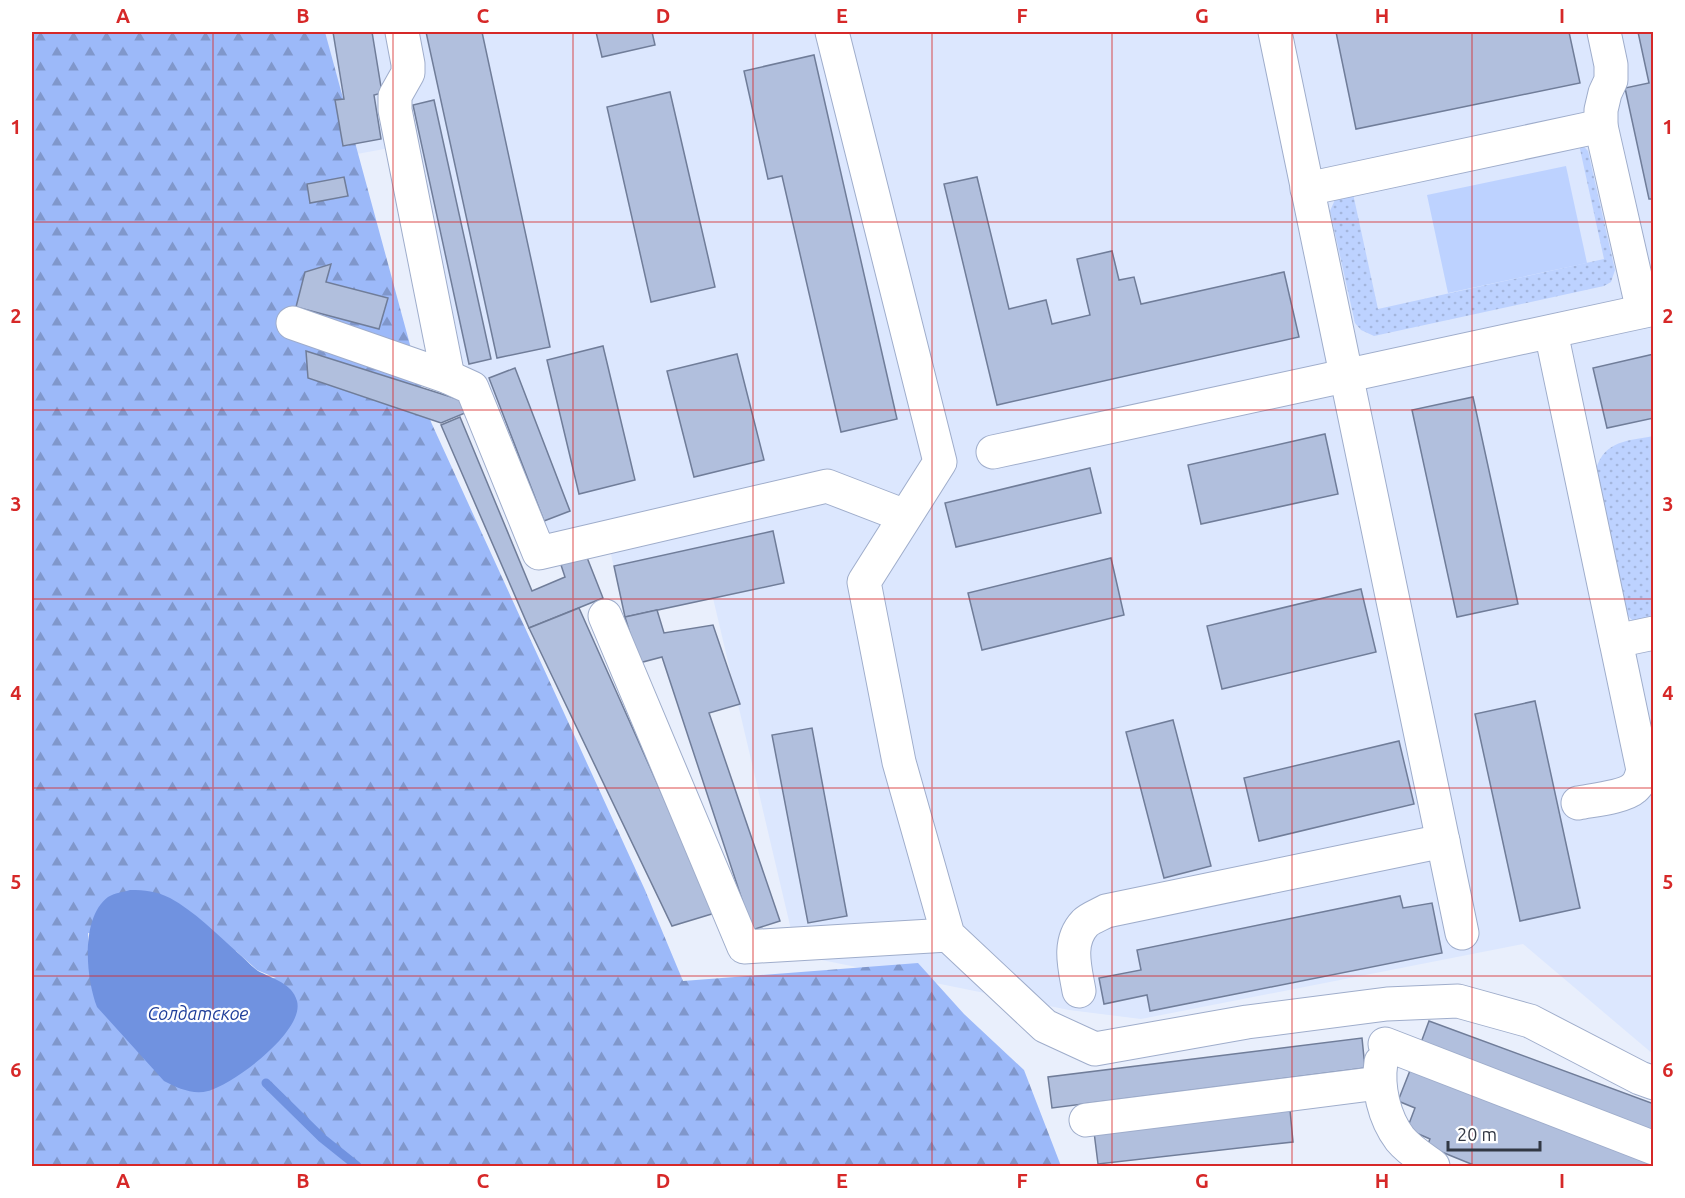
<svg xmlns="http://www.w3.org/2000/svg" width="1685" height="1198" font-family="Ubuntu,sans-serif">
<style>
.built{fill:#dce7fe}
.green{fill:url(#green-dots)}
.forest{fill:url(#forest-firs);fill-rule:evenodd}
.pitch{fill:#bdd2ff}
.water{fill:#7092e0}
.lines{fill:none;stroke-linecap:round;stroke-linejoin:round}
.stream{stroke:#7092e0;stroke-width:9}
.building{fill:#b1bfdd;stroke:#707d99;stroke-width:1.5}
.minor-casing{stroke:#9fadcb;stroke-width:35}
.minor{stroke:#fff;stroke-width:33}
.grid{fill:none;stroke:#d62828;stroke-width:1.5;stroke-opacity:0.55}
.labels{text-anchor:middle;dominant-baseline:central;stroke-width:4.5;stroke-linejoin:round;paint-order:stroke}
.water-label{font-size:18px;font-style:italic;fill:#21409b;stroke:#fff}
.neatline{fill:none;stroke:#d62828;stroke-width:2}
.grid-label{font-size:20px;text-anchor:middle;font-weight:bold;fill:#d62828}
</style>
<defs>
<pattern id="green-dots" width="8" height="8" patternUnits="userSpaceOnUse" patternTransform="scale(1.5)"><rect width="8" height="8" fill="#bdd2ff"/><path d="M2 2h.1M6 6h.1" fill="none" stroke="#a3b5dc" stroke-width="1.8" stroke-linecap="round"/></pattern>
<pattern id="forest-firs" width="22" height="20" patternUnits="userSpaceOnUse" patternTransform="scale(1.5)"><rect width="22" height="20" fill="#9cb9f9"/><path d="M5 1l3.5 6h-7zM16 11l3.5 6h-7z" fill="#8097cb"/></pattern>
</defs>
<rect width="100%" height="100%" fill="#e9effc"/>
<path class="built" d="M316 32H1653V1054L1523 944 1141 1019 1069 1010 797 955 713 598 625 617 608 541 549 534 486 383 481 374 465 365 460 360 406 145 346 156Z"/>
<g class="green">
<path d="M1578 140 1588 151 1615 270 1611 282 1604 286 1374 336 1361 330 1355 323 1330 211 1337 195 1352 189 1378 309 1604 259Z"/>
<path d="M1653 436V624C1640 624 1632 624 1625 611L1596 469C1605 440 1628 441 1653 436Z"/>
</g>
<path class="forest" d="M32 32H325L431 422 645 890 683 981 918 963 964 1014 1024 1070 1061 1166H32ZM88 933 236 951 257 970 276 978 90 972Z"/>
<path class="pitch" d="M1566 166 1587 263 1448 293 1427 195Z"/>
<path class="water" d="M130 890C145 890 156 891 170 898 194 911 217 934 238 953 244 958 251 966 258 971 273 979 292 983 297 1001 305 1031 234 1084 208 1091 193 1095 177 1088 164 1081L97 1007C86 979 80 918 108 897 114 893 124 892 130 890Z"/>
<g class="lines">
<path class="stream" d="M266 1083 322 1138 357 1166"/>
</g>
<g class="building">
<path d="M333 32H372L382 93 374 95 381 139 343 146 335 100 344 99Z"/>
<path d="M426 32H482L550 347 497 358Z"/>
<path d="M596 32H652L655 45 602 57Z"/>
<path d="M1336 32H1569L1580 83 1356 129Z"/>
<path d="M1638 32H1654V199H1649L1625 88 1649 83Z"/>
<path d="M814 55 897 419 841 432 782 176 768 179 744 71Z"/>
<path d="M670 92 715 287 651 302 607 107Z"/>
<path d="M434 100 491 359 469 364 413 105Z"/>
<path d="M344 177 348 196 310 203 307 184Z"/>
<path d="M977 177 1009 309 1046 300 1052 324 1090 315 1077 259 1112 251 1119 280 1134 277 1141 304 1284 272 1299 337 997 405 944 184Z"/>
<path d="M331 264 326 282 388 298 379 329 296 307 305 272Z"/>
<path d="M603 346 635 480 579 494 547 360Z"/>
<path d="M306 351 467 402 465 413 441 423 308 378Z"/>
<path d="M737 354 764 460 694 477 667 371Z"/>
<path d="M1654 354V418L1607 428 1593 368Z"/>
<path d="M515 368 570 511 544 521 489 378Z"/>
<path d="M1473 397 1518 604 1457 617 1412 410Z"/>
<path d="M460 417 532 591 565 577 561 565 586 555 603 598 529 628 441 425Z"/>
<path d="M1325 434 1338 494 1201 524 1188 465Z"/>
<path d="M1090 468 1101 513 956 547 945 503Z"/>
<path d="M773 531 784 583 625 617 614 566Z"/>
<path d="M1111 558 1124 615 982 650 968 593Z"/>
<path d="M1361 589 1376 652 1222 689 1207 626Z"/>
<path d="M579 608 715 913 672 926 529 628Z"/>
<path d="M657 610 664 633 713 625 740 704 709 713 780 921 752 930 662 657 639 663 625 617Z"/>
<path d="M1535 701 1580 908 1520 921 1475 714Z"/>
<path d="M1173 720 1211 866 1164 878 1126 732Z"/>
<path d="M812 728 847 916 808 923 772 735Z"/>
<path d="M1399 741 1414 804 1259 841 1244 778Z"/>
<path d="M1400 896 1403 908 1432 903 1442 953 1150 1011 1147 995 1104 1004 1099 978 1141 970 1137 950Z"/>
<path d="M1429 1021 1654 1104V1134L1419 1048Z"/>
<path d="M1362 1038 1365 1068 1052 1108 1048 1077Z"/>
<path d="M1413 1063 1654 1158V1166H1476L1427 1146 1430 1139 1407 1129 1415 1108 1398 1101Z"/>
<path d="M1290 1110 1293 1142 1098 1164 1094 1132Z"/>
</g>
<g class="lines">
<defs>
<g id="minor">
<path d="M832 32 940 462 864 582 899 762 948 935 1045 1026 1095 1049 1247 1022 1387 1004 1458 1001 1530 1021 1640 1078 1654 1083"/>
<path d="M1275 32 1462 933"/>
<path d="M1604 32 1611 65V80L1605 93 1601 110V126L1643 311"/>
<path d="M1307 189 1601 126"/>
<path d="M293 323 448 377 395 110V96L408 73V64L402 32"/>
<path d="M1551 332 1643 770C1641 777 1640 783 1634 788 1624 797 1593 800 1578 803"/>
<path d="M448 377 472 388 539 553 827 486 905 516"/>
<path d="M993 452 1654 309"/>
<path d="M605 616 744 947 948 935"/>
<path d="M1616 641 1654 633"/>
<path d="M1079 991C1075 968 1067 942 1085 923 1090 918 1099 915 1106 911L1443 841"/>
<path d="M1385 1044 1654 1148"/>
<path d="M1381 1062C1377 1087 1384 1118 1400 1139 1409 1150 1422 1158 1433 1166"/>
<path d="M1086 1120 1379 1083"/>
</g>
</defs>
<use href="#minor" class="minor-casing"/>
<use href="#minor" class="minor"/>
</g>
<path class="grid" d="M213 32V1166M393 32V1166M573 32V1166M753 32V1166M932 32V1166M1112 32V1166M1292 32V1166M1472 32V1166M32 222H1654M32 410H1654M32 599H1654M32 788H1654M32 976H1654"/>
<g class="labels">
<g class="water-label">
<text x="198" y="1013">Солдатское</text>
</g>
</g>
<rect width="1685" height="1198" fill="none" stroke="#ffffff" stroke-width="66"/>
<path d="M1448 1141v9h92v-9" fill="none" stroke="#323844" stroke-width="3"/>
<text x="1457" y="1141" font-size="18" fill="#323844" stroke="#ffffff" stroke-width="4.5" paint-order="stroke">20 m</text>
<rect x="33" y="33" width="1619" height="1132" class="neatline"/>
<g class="grid-label">
<text x="123" y="23">A</text>
<text x="303" y="23">B</text>
<text x="483" y="23">C</text>
<text x="663" y="23">D</text>
<text x="842" y="23">E</text>
<text x="1022" y="23">F</text>
<text x="1202" y="23">G</text>
<text x="1382" y="23">H</text>
<text x="1562" y="23">I</text>
<text x="16" y="134">1</text>
<text x="1668" y="134">1</text>
<text x="16" y="323">2</text>
<text x="1668" y="323">2</text>
<text x="16" y="511">3</text>
<text x="1668" y="511">3</text>
<text x="16" y="700">4</text>
<text x="1668" y="700">4</text>
<text x="16" y="889">5</text>
<text x="1668" y="889">5</text>
<text x="16" y="1077">6</text>
<text x="1668" y="1077">6</text>
<text x="123" y="1188">A</text>
<text x="303" y="1188">B</text>
<text x="483" y="1188">C</text>
<text x="663" y="1188">D</text>
<text x="842" y="1188">E</text>
<text x="1022" y="1188">F</text>
<text x="1202" y="1188">G</text>
<text x="1382" y="1188">H</text>
<text x="1562" y="1188">I</text>
</g>
</svg>
